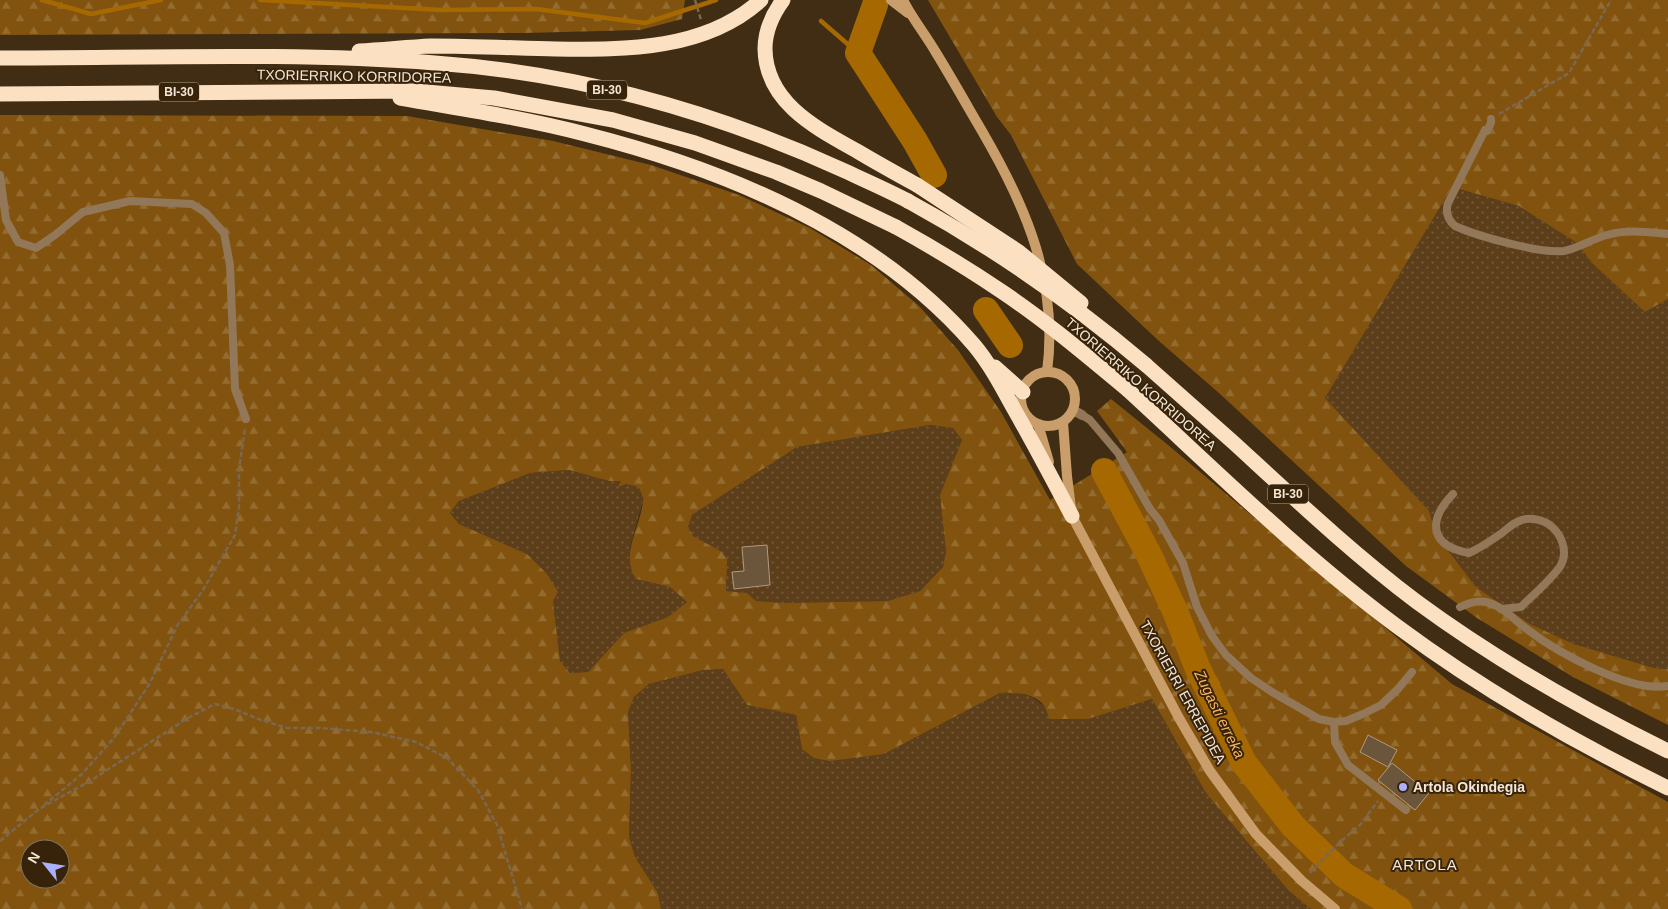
<svg xmlns="http://www.w3.org/2000/svg" width="1668" height="909" font-family="Helvetica,sans-serif">
<style>
.grass{fill:url(#grass-dots)}
.forest{fill:url(#forest-firs);fill-rule:evenodd}
.lines{fill:none;stroke-linecap:round;stroke-linejoin:round}
.stream{stroke:#a66902;stroke-width:4.5}
.river{stroke:#a66902;stroke-width:26}
.building{fill:#6b553b;stroke:#b29a7e}
.path{stroke:#7a6852;stroke-width:2.5;stroke-dasharray:5 2.5;stroke-linecap:butt}
.lane{stroke:#927758;stroke-width:8}
.street{stroke:#927758;stroke-width:10}
.secondary{stroke:#c99e6b;stroke-width:10}
.highway{stroke:#fbe0c2;stroke-width:15}
.highway-bridge{stroke:#fbe0c2;stroke-width:15}
.poi-dot{fill:#aab0fc;stroke:#372309;stroke-width:2}
.labels{text-anchor:middle;dominant-baseline:central;stroke-width:4;stroke-linejoin:round;paint-order:stroke}
.shield{fill:#372309;stroke:#bbac99;stroke-width:1}
.shield-label{font-size:12px;font-weight:bold;fill:#f3e6d7}
.street-label{font-size:14px;fill:#f3e6d7;stroke:#372309}
.poi-label{font-size:14px;font-weight:bold;fill:#f3e6d7;stroke:#372309;text-anchor:start}
.water-label{font-size:15px;font-style:italic;fill:#f5b464;stroke:#372309}
.neighbourhood-label{font-size:15px;letter-spacing:1px;fill:#f3e6d7;stroke:#372309}
</style>
<defs>
<pattern id="grass-dots" width="8" height="8" patternUnits="userSpaceOnUse" patternTransform="scale(1.25)"><rect width="8" height="8" fill="#5c3f1a"/><path d="M2 2h.1M6 6h.1" fill="none" stroke="#745b3b" stroke-width="1.8" stroke-linecap="round"/></pattern>
<pattern id="forest-firs" width="22" height="20" patternUnits="userSpaceOnUse" patternTransform="scale(1.25)"><rect width="22" height="20" fill="#82530e"/><path d="M5 1l3.5 6h-7zM16 11l3.5 6h-7z" fill="#946c30"/></pattern>
</defs>
<rect width="100%" height="100%" fill="#412d14"/>
<g class="grass">
<path d="M1451 187 1520 206 1577 243 1592 263 1645 312 1668 299V669L1654 668 1574 644 1530 624 1476 587 1325 398Z"/>
<path d="M930 425 953 428 962 440 940 495 946 552 943 567 920 591 889 601 784 603 756 601 747 593 726 591 722 552 693 537 688 527 692 515 797 447Z"/>
<path d="M569 470 609 481H622L619 486 626 484 639 487 643 501 630 547 636 579 670 587 687 602 668 617 624 633 588 672 570 673 560 661 553 601 527 554 459 524 450 513 459 501 530 473Z"/>
<path d="M723 669 747 705 796 715 802 749 884 754 1000 693 1016 692 1032 697 1044 706 1088 719 1152 699 1206 793 1289 891 1311 909H661L658 893 635 857 629 837 631 768 628 712 634 697 649 684 703 670Z"/>
</g>
<g class="forest">
<path d="M0 0H685L682 19 640 30 524 33 0 35Z"/>
<path d="M928 0H1668V299L1645 312 1592 263 1577 243 1519 206 1452 187 1325 398 1429 511 1436 535 1476 587 1530 624 1574 644 1654 668 1668 669V725L1573 677 1477 618 1406 566 1219 393 1160 342 1077 264 1011 135 997 117Z"/>
<path d="M0 115 407 116 553 141 651 165 739 195 810 228 871 265 919 306 958 350 1001 412 1050 500 1127 452 1097 411 1111 399 1168 445 1452 684 1668 802V909H1311L1289 891 1206 793 1152 699 1088 719H1049C1048 715 1047 711 1045 707 1036 693 1014 692 1000 693L884 754 830 761 814 758 802 749 796 715 747 705 723 669 703 670 649 684 634 697 628 712 631 768 629 837 635 857 658 893 661 909H0ZM930 425 953 428 962 440 940 495 946 552 943 567 920 591 888 601 784 603 756 601 747 593 726 591 727 559 722 552 693 536 688 527 692 515 797 447ZM569 470 609 481H621L618 487 626 484 639 487C640 492 644 498 643 502 640 528 620 554 636 579L670 587 687 602 668 617 624 633 588 672 570 673 560 661 553 601 558 592 547 574 527 554 459 524 450 513 459 501 530 473ZM30 849H60V879H30Z"/>
</g>
<g class="lines">
<g class="stream">
<path d="M42 0 91 14 161 0"/>
<path d="M260 0 441 10 536 9 645 23 716 0"/>
<path d="M821 21 858 53"/>
</g>
<g class="river">
<path d="M875 5 858 53 915 141 934 175"/>
<path d="M986 310 1010 345"/>
<path d="M1104 471 1148 553 1175 611 1198 669 1244 763 1293 826 1344 875 1399 909"/>
</g>
</g>
<g class="building">
<path d="M767 545 770 585 734 589 732 572 744 571 742 547Z"/>
<path d="M1368 735 1397 750 1388 767 1360 752Z"/>
<path d="M1392 763 1429 793 1415 810 1378 780Z"/>
</g>
<g class="lines">
<g class="path">
<path d="M695 0 701 20"/>
<path d="M1499 114 1569 73 1611 0"/>
<path d="M44 805 82 774 114 738 150 683 177 626 203 590 235 535 239 507V469L245 428"/>
<path d="M0 841 39 809 90 781 188 718 215 704 234 709 261 720 287 728H320L371 732 416 742 447 758 478 790 497 825 522 909"/>
<path d="M1310 873 1338 844 1359 826 1378 801"/>
</g>
<g class="lane">
<path d="M1491 119V123L1487 131 1485 130 1484 132 1448 203C1445 213 1448 220 1455 226 1477 236 1541 254 1564 251 1579 248 1592 239 1607 235 1627 229 1647 232 1668 234"/>
<path d="M0 175 6 220 18 242 36 248 55 235 83 212 130 201 192 204 206 213 224 233 230 265 235 389 246 419"/>
<path d="M1082 415 1090 420 1118 453 1150 509 1159 520 1183 563 1197 607 1212 636 1226 655 1251 678 1272 692 1319 719 1334 722 1346 721 1363 714 1381 705 1398 689 1412 672"/>
<path d="M1453 494C1427 521 1430 546 1469 553 1481 548 1492 540 1502 533 1508 528 1514 522 1522 520 1531 517 1544 520 1551 526 1562 535 1568 552 1561 565 1554 577 1532 596 1521 607L1501 609"/>
<path d="M1460 607C1468 603 1477 600 1486 602 1503 606 1514 620 1528 630 1557 652 1630 693 1668 686"/>
<path d="M1334 722 1335 742 1348 765 1406 810"/>
</g>
<path class="street" d="M1073 410 1082 415"/>
<g class="secondary">
<path d="M891 0 908 13"/>
<path d="M903 0C912 18 925 34 935 51 948 72 960 93 972 114 1020 195 1060 274 1047 372"/>
<circle cx="1048" cy="399" r="27"/>
<path d="M1063 422 1067 476 1072 516 1179 718 1210 771 1256 834 1302 881 1335 909"/>
<path d="M1038 424 1049 462"/>
</g>
<g class="highway">
<path d="M783 0C772 15 765 31 765 49 766 103 816 128 857 151 877 163 897 174 917 185"/>
<path d="M359 51C383 50 407 47 431 46 473 46 514 48 556 49 626 50 706 50 761 0"/>
<path d="M0 58C145 58 290 52 435 63 576 73 716 112 845 171 866 181 887 190 908 201"/>
<path d="M0 94 415 91 494 98 613 120 695 143 776 172 821 191 896 227"/>
<path d="M400 98C462 109 524 118 585 134 727 170 876 231 974 345 990 364 1002 387 1014 409 1034 444 1053 480 1072 516"/>
<path d="M1146 365C1175 391 1205 417 1234 443 1294 498 1352 553 1417 602 1496 660 1580 708 1668 751"/>
<path d="M995 367 1023 392"/>
<path d="M1128 390C1216 471 1302 556 1398 627 1483 690 1574 742 1668 788"/>
</g>
<g class="highway-bridge">
<path d="M917 185 1019 252 1081 303"/>
<path d="M908 201C992 247 1073 303 1146 365"/>
<path d="M896 227C932 247 967 268 1001 291 1046 321 1087 356 1128 390"/>
</g>
</g>
<circle class="poi-dot" cx="1403" cy="787" r="5"/>
<g class="labels">
<g class="shield">
<rect x="587" y="80.5" width="40" height="19" rx="4"/>
<rect x="159" y="82.5" width="40" height="19" rx="4"/>
<rect x="1268" y="484.5" width="40" height="19" rx="4"/>
</g>
<g class="shield-label">
<text x="607" y="90">BI-30</text>
<text x="179" y="92">BI-30</text>
<text x="1288" y="494">BI-30</text>
</g>
<g class="street-label">
<text transform="translate(354 76) rotate(1)">TXORIERRIKO KORRIDOREA</text>
<text transform="translate(1141 384) rotate(41)">TXORIERRIKO KORRIDOREA</text>
<text transform="translate(1183 692) rotate(61)">TXORIERRI ERREPIDEA</text>
</g>
<g class="poi-label">
<text x="1413" y="787">Artola Okindegia</text>
</g>
<g class="water-label">
<text transform="translate(1220 714) rotate(64)">Zugasti erreka</text>
</g>
<g class="neighbourhood-label">
<text x="1425" y="864">ARTOLA</text>
</g>
</g>
<g transform="translate(45 864) rotate(300)"><circle r="24" fill="#372309" stroke="#82715b"/>
<path d="M0-4L9 19L0 12L-9 19Z" fill="#aab0fc"/>
<text y="-8" font-size="14" font-weight="bold" text-anchor="middle" fill="#f3e6d7">N</text>
</g>
</svg>
